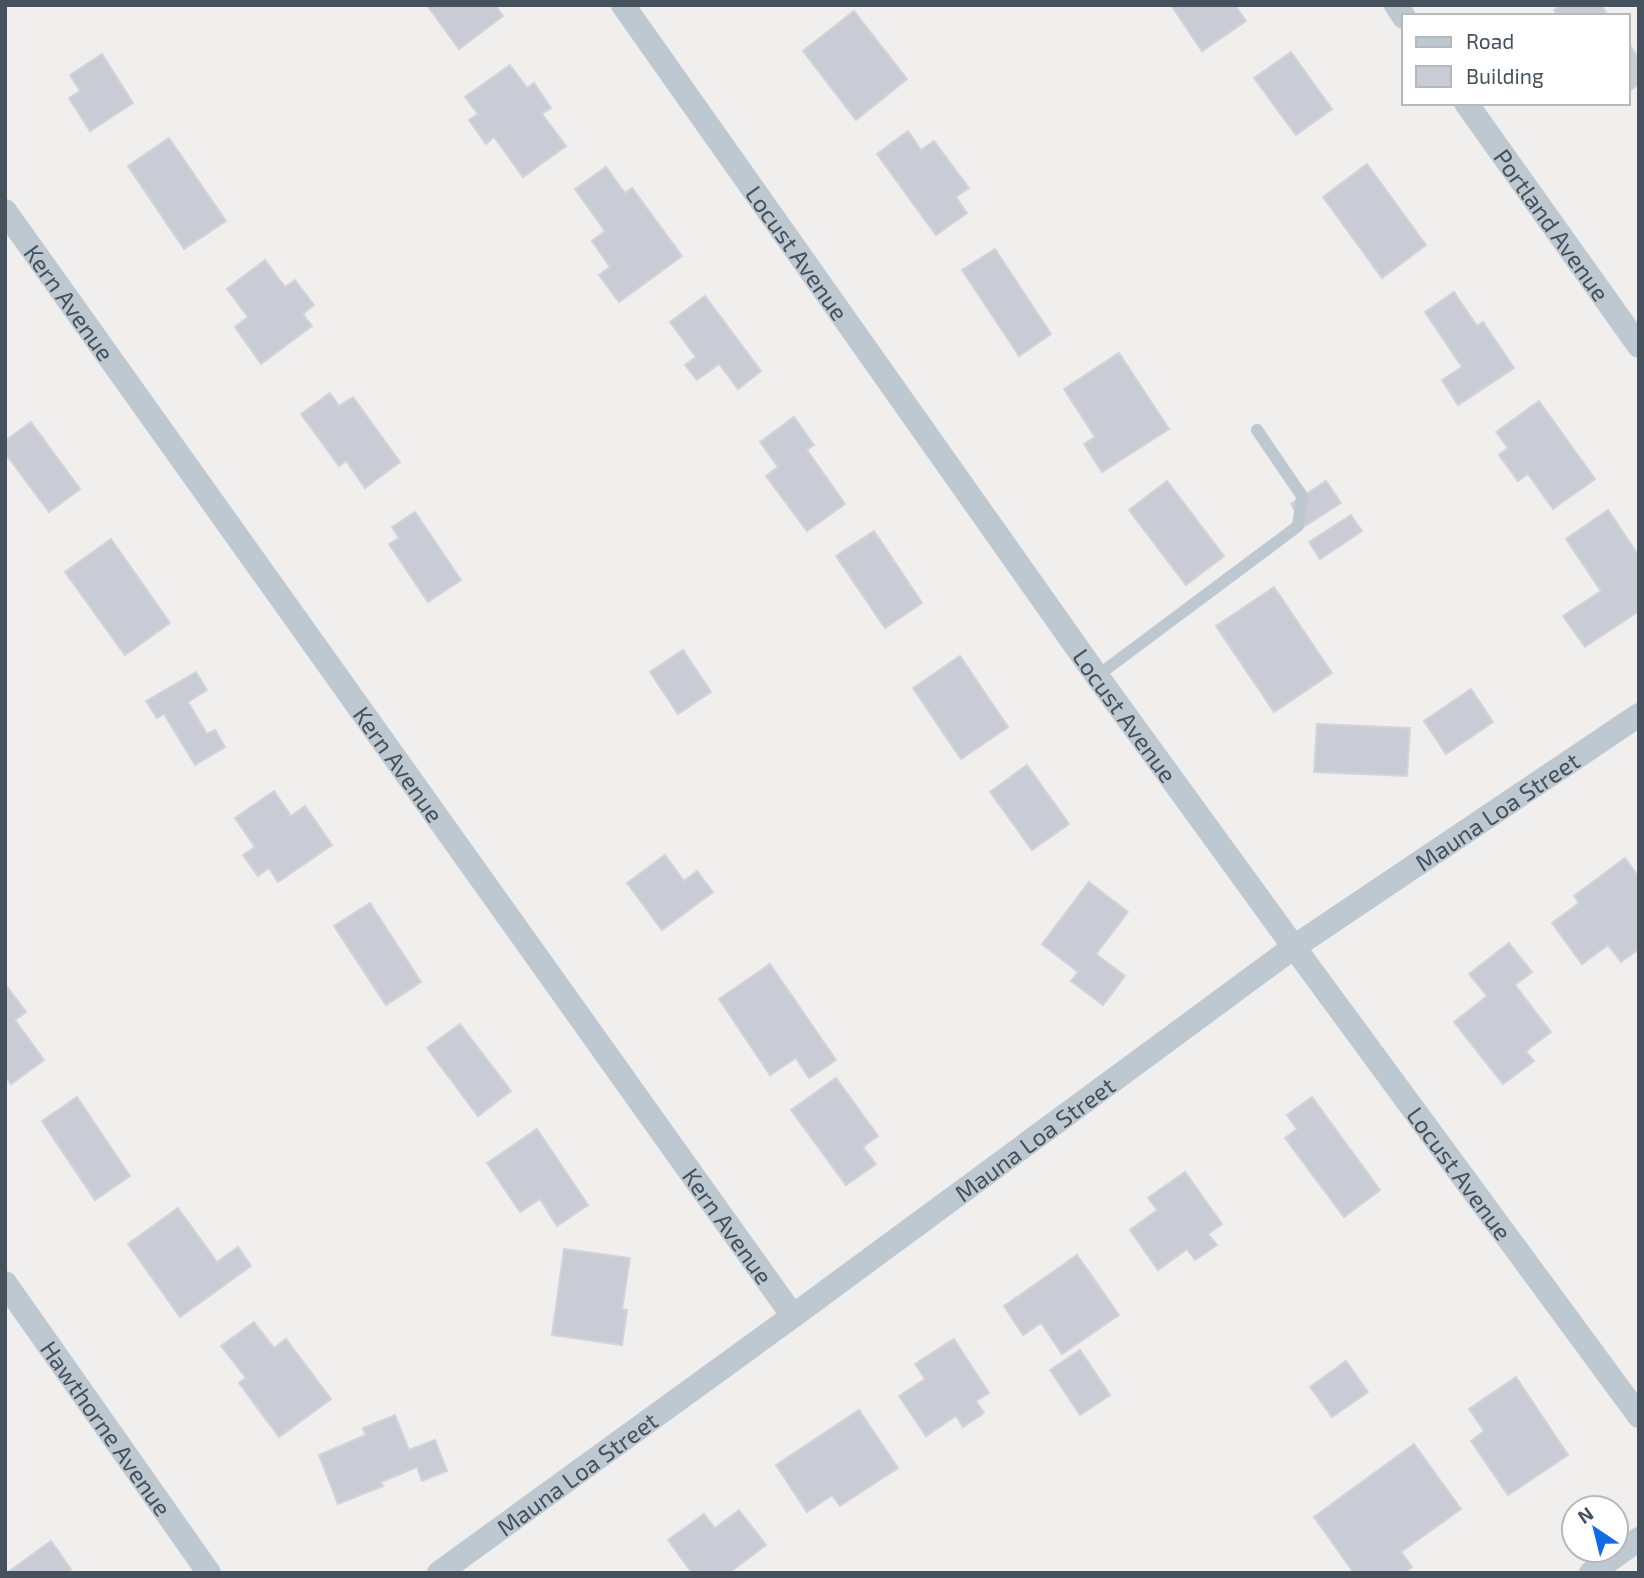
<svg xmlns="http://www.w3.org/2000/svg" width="1644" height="1578" font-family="'Exo 2',sans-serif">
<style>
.building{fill:#c9ccd4;stroke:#d1d4da;stroke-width:2}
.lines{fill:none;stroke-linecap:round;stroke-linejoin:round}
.service{stroke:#bdc8d1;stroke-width:12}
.minor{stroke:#bdc8d1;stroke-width:24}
.labels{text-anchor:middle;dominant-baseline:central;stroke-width:5;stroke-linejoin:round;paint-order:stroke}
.street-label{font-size:24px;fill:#45515c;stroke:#fff}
</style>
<rect width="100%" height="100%" fill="#f1eeee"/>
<g class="building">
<path d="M427 5H495L503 16 459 49Z"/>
<path d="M1171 5H1235L1246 21 1202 51Z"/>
<path d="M1561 5H1601L1608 16H1558L1554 10Z"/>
<path d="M854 11 907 79 856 120 803 51Z"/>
<path d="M1628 43 1639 58V84L1628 92Z"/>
<path d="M1291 52 1332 109 1296 135 1254 78Z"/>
<path d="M102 54 133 103 90 131 69 98 80 91 70 75Z"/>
<path d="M510 65 527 88 534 83 551 108 542 114 566 146 523 177 494 137 486 144 469 120 478 114 465 97Z"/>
<path d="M908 131 921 150 934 141 969 188 956 197 967 213 936 235 877 154Z"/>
<path d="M169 138 226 221 184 249 128 166Z"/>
<path d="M1367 164 1426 245 1382 278 1323 197Z"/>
<path d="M606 167 625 193 632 188 682 256 619 302 599 275 610 267 592 241 605 231 575 189Z"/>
<path d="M995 249 1051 334 1019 356 962 270Z"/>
<path d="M265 260 285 287 295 280 314 305 303 314 312 326 261 364 235 327 248 317 227 289Z"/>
<path d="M1454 292 1477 326 1483 322 1514 368 1458 405 1442 380 1462 367 1425 312Z"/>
<path d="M705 296 761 371 738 389 719 364 697 380 685 365 696 357 670 322Z"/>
<path d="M1119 353 1169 429 1102 472 1084 444 1095 437 1064 389Z"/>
<path d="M330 393 339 406 353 397 400 462 365 488 346 461 339 466 301 414Z"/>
<path d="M1539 401 1595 479 1553 509 1528 474 1518 481 1499 455 1508 448 1496 432Z"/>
<path d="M794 417 814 445 807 450 845 504 807 531 766 476 778 467 760 442Z"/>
<path d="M31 422 80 489 49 512 5 453V441Z"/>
<path d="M1167 481 1224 556 1186 585 1129 510Z"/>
<path d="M1326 481 1341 503 1305 526 1291 504Z"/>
<path d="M1608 510 1639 556V611L1585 647 1563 616 1601 591 1566 539Z"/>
<path d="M415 512 461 580 428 602 389 544 399 538 392 527Z"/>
<path d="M1351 515 1362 531 1320 559 1309 542Z"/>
<path d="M874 531 922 603 885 628 836 556Z"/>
<path d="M111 539 170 623 125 655 65 572Z"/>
<path d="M1274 587 1332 673 1274 712 1216 626Z"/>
<path d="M683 650 711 692 678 714 650 672Z"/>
<path d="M960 656 1008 727 961 759 913 688Z"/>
<path d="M196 672 207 690 188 702 207 734 215 730 225 747 195 765 164 714 157 718 146 701Z"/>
<path d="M1471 689 1493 722 1446 754 1424 721Z"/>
<path d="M1317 724 1410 728 1407 776 1314 772Z"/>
<path d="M1027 765 1069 824 1032 850 990 792Z"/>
<path d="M274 791 291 816 305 806 332 845 278 882 269 868 258 876 243 855 255 847 235 818Z"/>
<path d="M665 855 684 881 697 871 713 892 662 930 627 883Z"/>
<path d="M1625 858 1639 877V949L1621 962 1608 945 1582 964 1552 923 1579 903 1574 896Z"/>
<path d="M1089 882 1128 912 1096 954 1125 976 1103 1005 1071 981 1078 972 1042 944Z"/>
<path d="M370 903 421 982 386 1005 334 926Z"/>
<path d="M1509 943 1532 972 1515 985 1551 1032 1526 1051 1534 1061 1503 1084 1454 1022 1487 996 1469 974Z"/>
<path d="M770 964 836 1060 809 1078 796 1058 770 1075 719 999Z"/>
<path d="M5 984 26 1012 15 1020 44 1060 11 1084 5 1076Z"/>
<path d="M460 1024 511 1091 478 1116 427 1048Z"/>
<path d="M836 1078 878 1136 863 1147 876 1164 846 1185 791 1110Z"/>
<path d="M77 1097 130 1176 95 1200 42 1121Z"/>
<path d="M1312 1097 1380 1190 1344 1217 1285 1138 1297 1129 1287 1115Z"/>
<path d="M537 1129 588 1205 557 1226 540 1199 520 1212 487 1163Z"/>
<path d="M1185 1172 1222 1224 1208 1234 1217 1245 1195 1260 1187 1249 1158 1270 1130 1230 1157 1210 1148 1198Z"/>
<path d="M178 1208 217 1262 238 1247 251 1266 180 1317 128 1244Z"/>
<path d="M564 1249 630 1258 622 1309 627 1310 622 1345 552 1335Z"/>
<path d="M1077 1255 1119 1315 1062 1354 1041 1323 1023 1335 1004 1306Z"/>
<path d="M254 1322 274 1348 286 1339 331 1399 279 1437 239 1383 246 1378 221 1346Z"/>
<path d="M954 1339 989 1393 976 1401 984 1413 963 1427 956 1416 926 1436 899 1396 925 1379 915 1364Z"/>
<path d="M1080 1350 1110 1395 1080 1415 1050 1370Z"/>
<path d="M1346 1361 1368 1392 1332 1417 1310 1387Z"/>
<path d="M1516 1377 1568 1455 1508 1495 1471 1441 1484 1431 1469 1409Z"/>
<path d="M859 1410 898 1468 840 1506 832 1495 807 1512 776 1465Z"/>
<path d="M395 1415 409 1450 435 1440 447 1471 422 1481 417 1467 381 1482 383 1486 338 1504 319 1455 366 1435 363 1428Z"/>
<path d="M1414 1444 1461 1509 1401 1552 1412 1567 1404 1573H1354L1314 1517Z"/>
<path d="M739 1510 766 1545 729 1573H692L668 1540 704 1514 715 1528Z"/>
<path d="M51 1541 71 1569 66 1573H7Z"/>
</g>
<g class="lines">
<path class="service" d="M1097 676 1298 526 1302 496 1257 430"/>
<g class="minor">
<path id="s1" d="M623 5 1097 676 1294 947 1639 1416"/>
<path d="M1396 5 1404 17"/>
<path id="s2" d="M1466 103 1639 346"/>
<path id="s3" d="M5 211 793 1316"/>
<path id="s4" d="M5 1283 209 1573"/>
<path id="s5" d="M439 1573 793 1316 1294 947 1639 715"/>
<path d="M1591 1573 1639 1539"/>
</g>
</g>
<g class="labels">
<g class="street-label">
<text stroke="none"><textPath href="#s2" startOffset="149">Portland Avenue</textPath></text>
<text stroke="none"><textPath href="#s1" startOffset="303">Locust Avenue</textPath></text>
<text stroke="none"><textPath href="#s3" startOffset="112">Kern Avenue</textPath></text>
<text stroke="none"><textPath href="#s1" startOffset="870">Locust Avenue</textPath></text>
<text stroke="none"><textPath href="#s3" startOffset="679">Kern Avenue</textPath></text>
<text stroke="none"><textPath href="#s5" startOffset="1304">Mauna Loa Street</textPath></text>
<text stroke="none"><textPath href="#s5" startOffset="737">Mauna Loa Street</textPath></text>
<text stroke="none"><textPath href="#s1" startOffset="1437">Locust Avenue</textPath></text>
<text stroke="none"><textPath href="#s3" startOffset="1246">Kern Avenue</textPath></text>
<text stroke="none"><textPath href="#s4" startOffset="177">Hawthorne Avenue</textPath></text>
<text stroke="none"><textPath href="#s5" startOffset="170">Mauna Loa Street</textPath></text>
</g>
</g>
<rect width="1644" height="1578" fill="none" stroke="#45515c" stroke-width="14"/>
<rect x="1402" y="14" width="228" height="91" fill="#ffffff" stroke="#b5b9be" stroke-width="2"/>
<rect x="1416" y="37" width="35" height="10" fill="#bdc8d1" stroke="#b5b9be" stroke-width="2"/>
<text x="1466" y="49" font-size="21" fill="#45515c">Road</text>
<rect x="1416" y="66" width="35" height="21" fill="#c9ccd4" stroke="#b5b9be" stroke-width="2"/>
<text x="1466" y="84" font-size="21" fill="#45515c">Building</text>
<g transform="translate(1595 1529) rotate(325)"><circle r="33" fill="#ffffff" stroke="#b5b9be" stroke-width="2"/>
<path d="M0-5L12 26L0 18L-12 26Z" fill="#116ae7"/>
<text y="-10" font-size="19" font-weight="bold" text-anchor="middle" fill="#45515c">N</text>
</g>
</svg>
